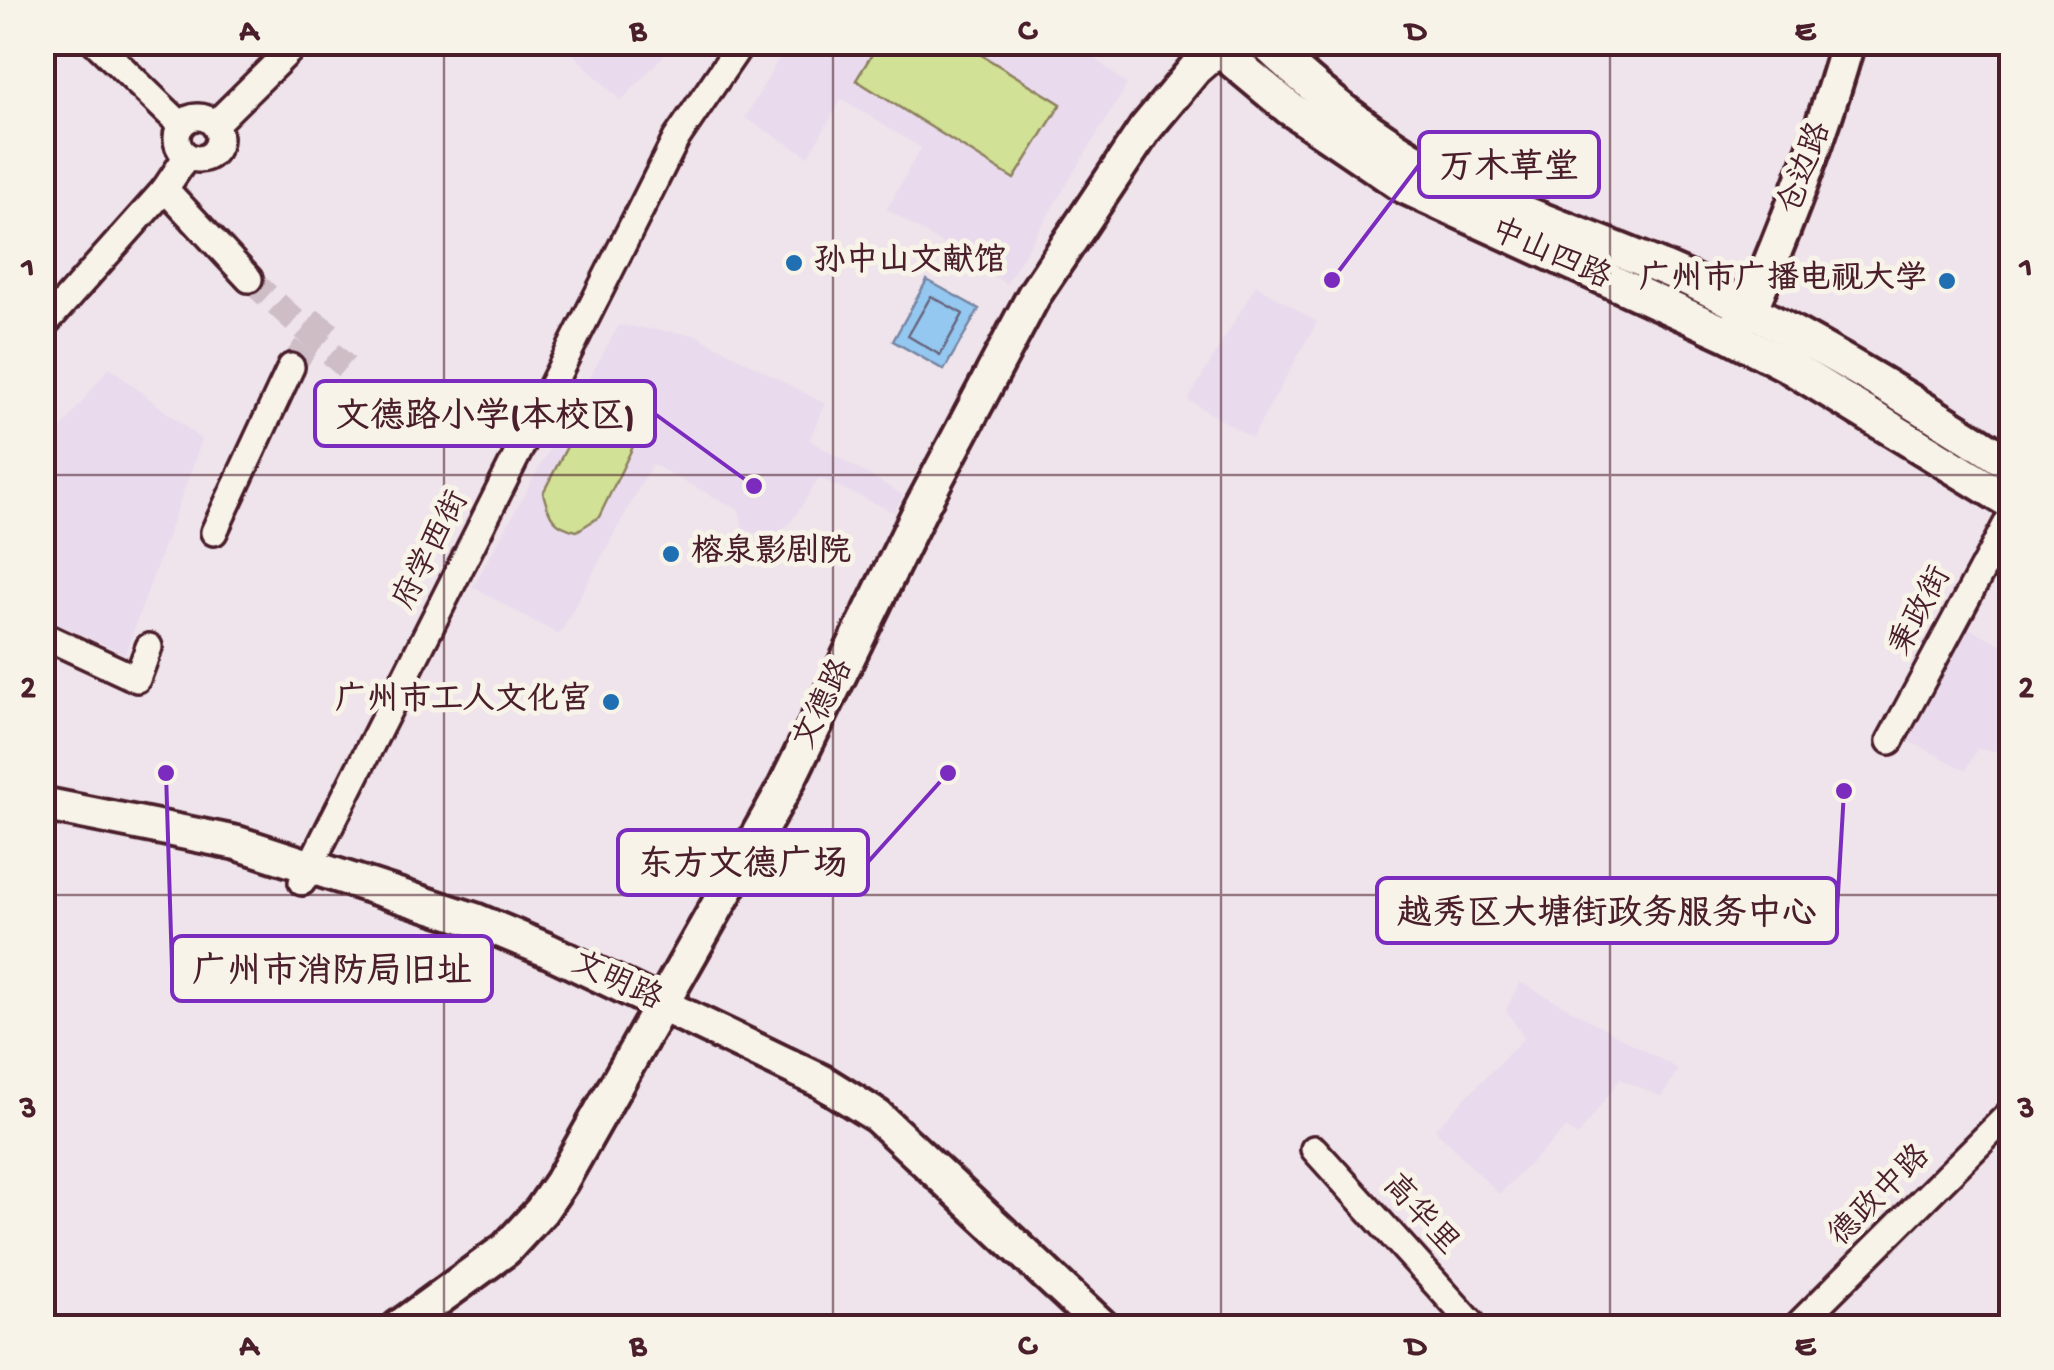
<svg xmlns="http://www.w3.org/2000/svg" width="2054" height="1370" font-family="'Gochi Hand','LXGW WenKai TC',sans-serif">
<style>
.built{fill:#e9daed}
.green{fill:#d1e195;stroke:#8e8060;stroke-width:2.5}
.water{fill:#94c8f1;stroke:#7684a2;stroke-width:2.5}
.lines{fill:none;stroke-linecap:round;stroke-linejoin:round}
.shore{stroke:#68637a;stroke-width:2.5}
.minor-tunnel{stroke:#cebdc5;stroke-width:25;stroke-dasharray:25 12;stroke-linecap:butt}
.minor-casing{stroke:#4a1f2b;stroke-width:32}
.major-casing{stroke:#4a1f2b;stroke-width:40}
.minor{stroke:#f7f3e8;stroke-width:25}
.major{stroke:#f7f3e8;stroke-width:32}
.grid{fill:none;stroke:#4a1f2b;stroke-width:2.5;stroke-opacity:0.55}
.poi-dot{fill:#1f6fb2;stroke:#f7f3e8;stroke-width:4}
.labels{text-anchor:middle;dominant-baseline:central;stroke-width:10;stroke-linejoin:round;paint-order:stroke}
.street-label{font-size:32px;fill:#4a1f2b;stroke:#f7f3e8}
.poi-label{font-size:32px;font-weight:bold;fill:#4a1f2b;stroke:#f7f3e8;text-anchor:start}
.leader{fill:none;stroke:#7b2cbf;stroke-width:4}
.callout-dot{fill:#7b2cbf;stroke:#f7f3e8;stroke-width:4}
.callout{fill:#f7f3e8;stroke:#7b2cbf;stroke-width:4}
.callout-label{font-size:35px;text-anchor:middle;font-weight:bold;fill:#4a1f2b}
.neatline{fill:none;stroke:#4a1f2b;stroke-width:4}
.grid-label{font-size:32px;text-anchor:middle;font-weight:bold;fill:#4a1f2b}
</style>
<rect width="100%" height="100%" fill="#efe4eb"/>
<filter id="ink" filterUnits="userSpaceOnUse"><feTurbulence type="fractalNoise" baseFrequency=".01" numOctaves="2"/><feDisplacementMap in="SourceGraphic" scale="20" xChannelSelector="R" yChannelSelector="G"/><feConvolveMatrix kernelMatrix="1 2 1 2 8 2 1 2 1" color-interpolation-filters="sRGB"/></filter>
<g filter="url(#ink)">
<g class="built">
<path d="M562 43H675L621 101Z"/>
<path d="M788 43H1077L1127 85 1006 284 887 209 921 148 842 99 808 156 745 118Z"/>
<path d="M1256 285 1317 322 1252 438 1188 400Z"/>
<path d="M619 325 696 335 825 404 809 440 903 495 894 512 819 478 793 519 771 541 743 528 739 510 652 464 559 635 473 587Z"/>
<path d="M109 367 202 440 125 654 43 617V489L61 429Z"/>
<path d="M1967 627 2011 649 2012 729 2000 752 1977 749 1966 770 1909 741Z"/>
<path d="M1520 982 1678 1069 1662 1097 1620 1079 1578 1136 1566 1128 1499 1194 1435 1129 1524 1038 1506 1010Z"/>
</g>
<g class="green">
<path d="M879 43H962L1061 104 1014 179 856 80Z"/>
<path d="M615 391 631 401 641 430 599 517 577 531C553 526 549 516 543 493L589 404Z"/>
</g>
<path class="water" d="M927 280 979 309 944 370 893 341Z"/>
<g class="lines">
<path class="shore" d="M931 296 963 314 940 355 908 336Z"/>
<g class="minor-tunnel">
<path d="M249 279 346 367"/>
<path d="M291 367 331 313"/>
</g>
<defs>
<g id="minor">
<path d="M95 42 181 125"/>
<circle cx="198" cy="138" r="21"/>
<path d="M215 124 298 42"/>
<path d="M165 189 249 279"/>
<path d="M42 327 165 189 187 156"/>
<path d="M214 532 291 367"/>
<path d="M42 635 137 679 149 647"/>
<path d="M1890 741 2012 514"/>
<path d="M302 882 676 139 742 42"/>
<path d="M1314 1149 1476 1328"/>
<path d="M1795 1328 2012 1111"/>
</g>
<g id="major">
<path d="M1210 42 1289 108 1405 187 1729 335 1787 365 2012 503"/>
<path d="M1264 42C1326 101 1395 155 1473 191 1544 223 1619 247 1690 280 1801 333 1909 398 2012 465"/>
<path d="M1738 324 1750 311C1788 222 1822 135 1848 42"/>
<path d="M42 804 237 843 475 920 547 950 821 1081 877 1116 1104 1328"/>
<path d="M398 1328 506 1249 541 1211 561 1182 785 787 921 508 1034 295 1145 129 1195 69 1226 42"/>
</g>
</defs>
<use href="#minor" class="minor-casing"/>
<use href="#major" class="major-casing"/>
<use href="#minor" class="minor"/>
<use href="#major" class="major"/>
</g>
</g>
<path class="grid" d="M444 42V1328M833 42V1328M1221 42V1328M1610 42V1328M42 475H2012M42 895H2012"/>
<g class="poi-dot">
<circle cx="794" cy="263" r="10"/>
<circle cx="1947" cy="281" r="10"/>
<circle cx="671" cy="554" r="10"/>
<circle cx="611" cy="702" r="10"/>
</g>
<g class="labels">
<g class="street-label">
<text transform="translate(1807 169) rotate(-70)">仓边路</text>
<text transform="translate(1550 256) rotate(24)">中山四路</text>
<text transform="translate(433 551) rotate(-63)">府学西街</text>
<text transform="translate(1922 612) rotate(-62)">秉政街</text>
<text transform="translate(825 705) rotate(-64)">文德路</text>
<text transform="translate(616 983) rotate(25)">文明路</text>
<text transform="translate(1881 1197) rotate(-45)">德政中路</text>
<text transform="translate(1419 1216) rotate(48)">高华里</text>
</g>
<g class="poi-label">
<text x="814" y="263">孙中山文献馆</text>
<text x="1927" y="281" text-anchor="end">广州市广播电视大学</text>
<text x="691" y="554">榕泉影剧院</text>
<text x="591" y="702" text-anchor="end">广州市工人文化宫</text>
</g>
</g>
<path class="leader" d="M1332 280L1419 165M754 486L655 414M948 773L868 862M1844 791L1837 911M166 773L172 968"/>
<g class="callout-dot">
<circle cx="1332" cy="280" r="10"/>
<circle cx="754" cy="486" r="10"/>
<circle cx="948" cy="773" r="10"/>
<circle cx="1844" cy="791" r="10"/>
<circle cx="166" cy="773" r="10"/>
</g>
<g class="callout">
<rect x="1419" y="132" width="180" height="65" rx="10"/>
<rect x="315" y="381" width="340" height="65" rx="10"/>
<rect x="618" y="830" width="250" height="65" rx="10"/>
<rect x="1377" y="878" width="460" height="65" rx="10"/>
<rect x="172" y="936" width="320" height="65" rx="10"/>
</g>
<g class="callout-label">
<text x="1509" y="177">万木草堂</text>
<text x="485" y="426">文德路小学(本校区)</text>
<text x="743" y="874">东方文德广场</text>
<text x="1607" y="923">越秀区大塘街政务服务中心</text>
<text x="332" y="981">广州市消防局旧址</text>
</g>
<rect width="2054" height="1370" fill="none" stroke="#f7f3e8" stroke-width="110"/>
<rect x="55" y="55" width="1944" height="1260" class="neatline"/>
<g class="grid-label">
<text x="249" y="39">A</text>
<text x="638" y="39">B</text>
<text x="1027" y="39">C</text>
<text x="1416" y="39">D</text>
<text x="1805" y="39">E</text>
<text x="28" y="276">1</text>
<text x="2026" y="276">1</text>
<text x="28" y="696">2</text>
<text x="2026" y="696">2</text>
<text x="28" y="1116">3</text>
<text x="2026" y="1116">3</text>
<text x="249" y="1354">A</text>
<text x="638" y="1354">B</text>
<text x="1027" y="1354">C</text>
<text x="1416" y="1354">D</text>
<text x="1805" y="1354">E</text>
</g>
</svg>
